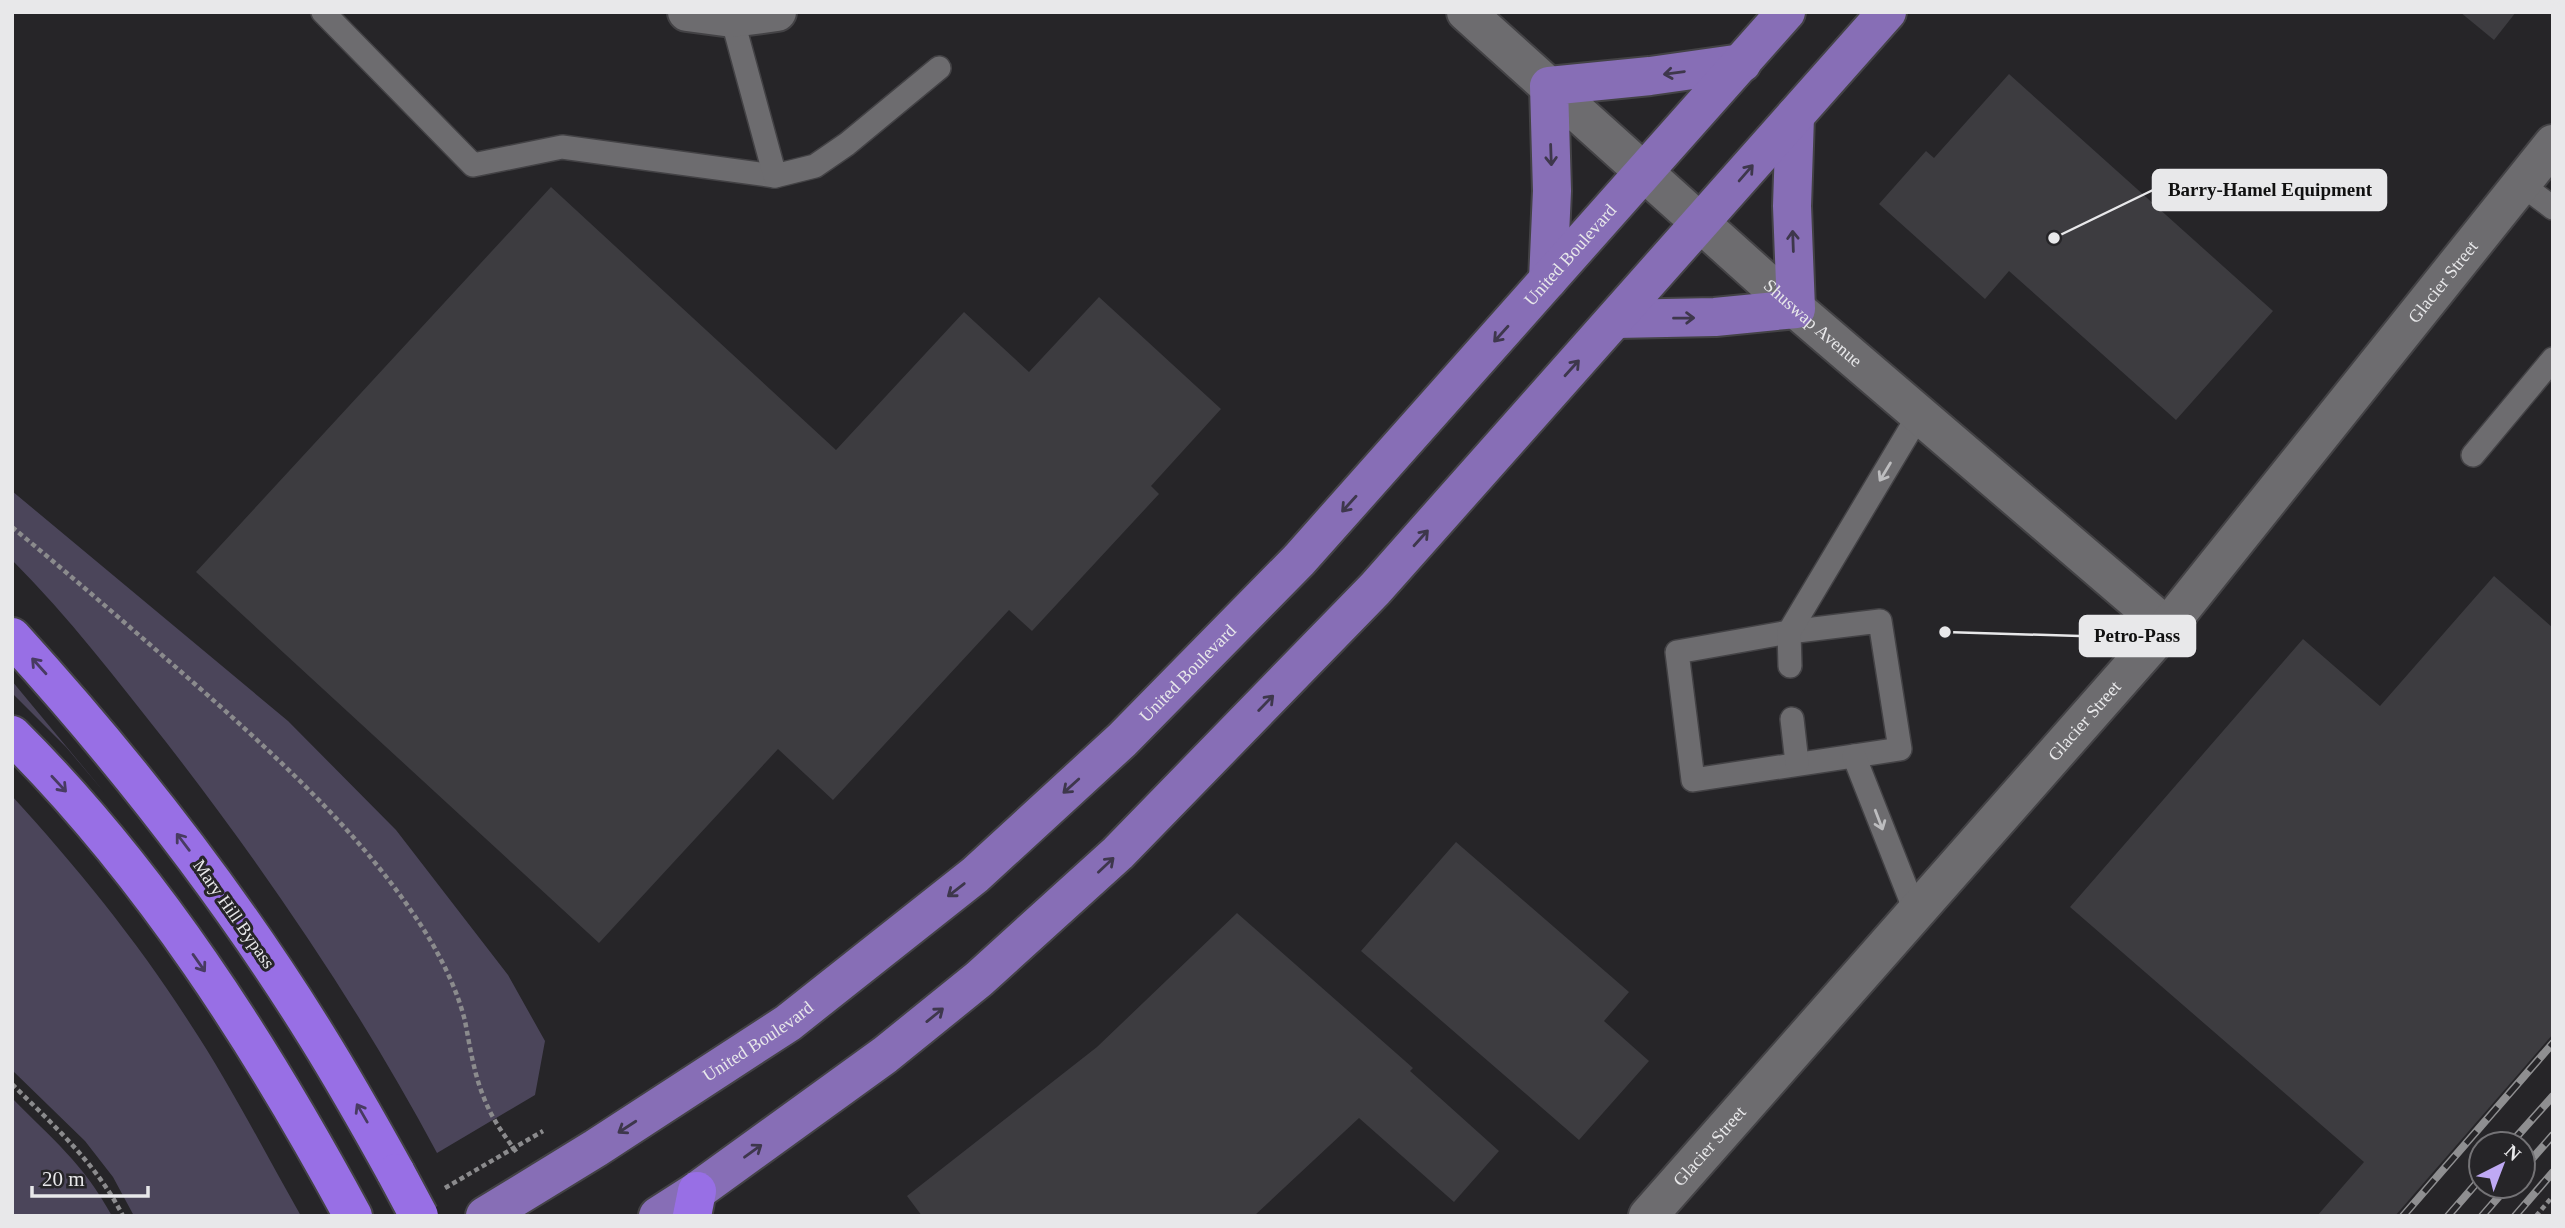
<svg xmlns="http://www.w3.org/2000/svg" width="2565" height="1228" font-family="'Times New Roman',serif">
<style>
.green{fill:#4b455a}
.building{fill:#3d3c40}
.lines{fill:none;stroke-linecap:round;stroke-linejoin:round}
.service-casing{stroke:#434245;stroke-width:26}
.minor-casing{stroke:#434245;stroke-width:42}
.primary-casing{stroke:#434245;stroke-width:42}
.motorway-casing{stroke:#434245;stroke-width:42}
.path{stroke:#8b8b8d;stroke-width:4.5;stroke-dasharray:5 3.5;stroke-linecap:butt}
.service{stroke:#6d6c6f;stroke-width:23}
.minor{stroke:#6d6c6f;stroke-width:38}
.primary{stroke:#876eb6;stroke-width:38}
.motorway{stroke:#986fe5;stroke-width:38}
.rail-casing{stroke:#8f8f91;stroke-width:8}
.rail{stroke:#262528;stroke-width:5;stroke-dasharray:16;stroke-linecap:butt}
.motorway-bridge-casing{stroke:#434245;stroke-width:42;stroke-linecap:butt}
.motorway-bridge{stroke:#986fe5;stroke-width:38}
.oneway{stroke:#3e374c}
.oneway2{stroke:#bdbdbf}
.oneway3{stroke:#483b61}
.labels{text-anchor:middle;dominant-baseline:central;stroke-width:6;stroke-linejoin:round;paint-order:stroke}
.street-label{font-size:18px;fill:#e8e8ea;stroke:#262528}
.leader{fill:none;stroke:#e8e8ea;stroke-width:2.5}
.callout-dot{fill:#e8e8ea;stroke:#262528;stroke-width:2.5}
.callout{fill:#e8e8ea;stroke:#e8e8ea;stroke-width:2.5}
.callout-label{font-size:19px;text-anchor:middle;font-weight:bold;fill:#111}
</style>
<rect width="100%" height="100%" fill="#262528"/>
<g class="green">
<path d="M12 491 288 721 396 830 508 975 545 1041 535 1095 437 1153C360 1009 267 872 166 742 117 680 69 617 12 560Z"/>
<path d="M12 681 104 792 66 747 12 693Z"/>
<path d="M12 796C76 866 138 942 189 1022 230 1084 264 1151 301 1216H134L113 1177 85 1141 12 1070Z"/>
<path d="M12 1098C53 1140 83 1163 112 1216H12Z"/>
</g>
<g class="building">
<path d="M2460 12H2516L2494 40Z"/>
<path d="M2009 74 2273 311 2176 420 2009 271 1985 299 1879 204 1926 151 1934 158Z"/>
<path d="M551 187 836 450 964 312 1029 372 1099 297 1221 409 1151 486 1159 494 1032 631 1009 610 833 800 778 749 599 943 196 572Z"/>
<path d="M2494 576 2553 628V1034L2395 1216H2317L2364 1162 2070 907 2303 639 2380 706Z"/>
<path d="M1456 842 1629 992 1604 1021 1649 1061 1579 1140 1361 951Z"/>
<path d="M1237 913 1413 1068 1410 1071 1499 1151 1454 1202 1359 1118 1254 1216H922L907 1196 1097 1047Z"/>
</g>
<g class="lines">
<defs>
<g id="service">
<path d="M323 12 473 165 562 147 775 176"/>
<path d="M732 18 775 176 815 166 847 144 939 68"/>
<path d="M2521 184 2553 208"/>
<path d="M2473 455 2553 359"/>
<path d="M1880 621 1900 749 1693 780 1677 652 1789 632Z"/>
<path d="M1790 666 1789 632 1920 413"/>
<path d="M1792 719 1797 763"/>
<path d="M1854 756 1916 913"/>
</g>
<g id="minor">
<path d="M687 12 732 18 777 12"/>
<path id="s1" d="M1466 12 1796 309 2167 627"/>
<path id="s2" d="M1648 1216 2167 627 2553 144"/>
</g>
<g id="primary">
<path d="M1548 280 1552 191 1549 86 1650 76 1742 63"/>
<path d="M1616 319 1715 317 1796 309 1792 206 1795 116"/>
<path id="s3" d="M485 1216 596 1148 788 1023 975 875 1122 740 1299 560 1786 12"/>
<path d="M658 1216 697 1191 885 1055 979 979 1118 853 1375 589 1887 12"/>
</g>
<g id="motorway">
<path d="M12 637C124 760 228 893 316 1035 344 1080 370 1126 396 1173"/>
<path d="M12 735C151 873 260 1044 353 1216"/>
<path d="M692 1216 697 1191"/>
</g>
</defs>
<use href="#service" class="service-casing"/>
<use href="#minor" class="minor-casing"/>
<use href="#primary" class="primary-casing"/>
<use href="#motorway" class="motorway-casing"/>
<g class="path">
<path d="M12 527C83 586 152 646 221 707 296 775 369 844 424 930 441 957 457 989 465 1021 470 1047 474 1074 484 1098 492 1119 504 1135 517 1153"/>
<path d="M12 1084C54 1126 96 1163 123 1216"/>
<path d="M445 1188 543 1131"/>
<path d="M2536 1216 2553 1196"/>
</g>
<use href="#service" class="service"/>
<use href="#minor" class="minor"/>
<use href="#primary" class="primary"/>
<use href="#motorway" class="motorway"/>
<defs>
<g id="rail">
<path d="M2510 1144 2553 1096"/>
<path d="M2523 1169 2553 1135"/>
<path d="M2403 1216 2553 1043"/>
<path d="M2448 1216 2481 1178"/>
<path d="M2482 1216 2508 1186"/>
<path d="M2515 1216 2553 1172"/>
</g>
</defs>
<use href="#rail" class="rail-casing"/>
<use href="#rail" class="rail"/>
<defs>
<path id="motorway-bridge" d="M396 1173 419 1216"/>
</defs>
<use href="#motorway-bridge" class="motorway-bridge-casing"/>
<use href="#motorway-bridge" class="motorway-bridge"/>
</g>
<defs><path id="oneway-shaft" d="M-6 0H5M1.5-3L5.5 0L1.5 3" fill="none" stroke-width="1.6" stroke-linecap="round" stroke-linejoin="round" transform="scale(1.75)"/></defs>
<g class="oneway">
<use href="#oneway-shaft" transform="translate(1674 73) rotate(172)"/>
<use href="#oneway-shaft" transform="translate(1551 155) rotate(88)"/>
<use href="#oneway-shaft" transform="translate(1746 173) rotate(-49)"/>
<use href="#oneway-shaft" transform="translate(1793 241) rotate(-92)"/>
<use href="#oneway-shaft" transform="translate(1684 318) rotate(-1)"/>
<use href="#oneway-shaft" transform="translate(1501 334) rotate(132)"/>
<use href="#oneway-shaft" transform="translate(1572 368) rotate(-48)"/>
<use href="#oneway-shaft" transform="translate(1349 504) rotate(132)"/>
<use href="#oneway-shaft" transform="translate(1421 538) rotate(-48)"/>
<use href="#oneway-shaft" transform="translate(1266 703) rotate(-46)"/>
<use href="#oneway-shaft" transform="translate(1071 786) rotate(138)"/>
<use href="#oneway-shaft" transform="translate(1106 865) rotate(-43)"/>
<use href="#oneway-shaft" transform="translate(956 890) rotate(142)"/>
<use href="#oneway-shaft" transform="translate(935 1015) rotate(-39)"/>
<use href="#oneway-shaft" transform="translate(627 1127) rotate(147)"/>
<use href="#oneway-shaft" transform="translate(753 1151) rotate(-36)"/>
</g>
<g class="oneway2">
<use href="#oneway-shaft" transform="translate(1885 472) rotate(121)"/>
<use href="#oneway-shaft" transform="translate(1879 820) rotate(69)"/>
</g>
<g class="oneway3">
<use href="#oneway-shaft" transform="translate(39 666) rotate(-132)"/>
<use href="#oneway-shaft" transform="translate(59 784) rotate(47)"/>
<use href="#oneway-shaft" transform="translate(183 842) rotate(-127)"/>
<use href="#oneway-shaft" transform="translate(199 963) rotate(55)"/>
<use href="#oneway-shaft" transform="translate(362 1113) rotate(-120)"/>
</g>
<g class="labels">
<g class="street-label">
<text stroke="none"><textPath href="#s3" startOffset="1458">United Boulevard</textPath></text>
<text stroke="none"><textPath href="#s2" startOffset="1227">Glacier Street</textPath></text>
<text stroke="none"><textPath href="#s1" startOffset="466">Shuswap Avenue</textPath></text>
<text stroke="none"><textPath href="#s3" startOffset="891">United Boulevard</textPath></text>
<text stroke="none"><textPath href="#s2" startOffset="660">Glacier Street</textPath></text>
<text transform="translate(234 914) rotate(55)">Mary Hill Bypass</text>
<text stroke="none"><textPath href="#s3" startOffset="324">United Boulevard</textPath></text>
<text stroke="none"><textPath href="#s2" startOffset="93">Glacier Street</textPath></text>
</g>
</g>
<path class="leader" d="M2054 238L2153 190M1945 632L2080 636"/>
<g class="callout-dot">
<circle cx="2054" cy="238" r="7"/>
<circle cx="1945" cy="632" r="7"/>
</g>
<g class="callout">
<rect x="2153" y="170" width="233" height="40" rx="7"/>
<rect x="2080" y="616" width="115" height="40" rx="7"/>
</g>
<g class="callout-label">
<text x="2270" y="196">Barry-Hamel Equipment</text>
<text x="2137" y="642">Petro-Pass</text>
</g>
<rect width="2565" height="1228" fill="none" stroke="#e8e8ea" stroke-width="28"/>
<g transform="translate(2502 1165) rotate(42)"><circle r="33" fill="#262528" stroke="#747376" stroke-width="2"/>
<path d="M0-5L12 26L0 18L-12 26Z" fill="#bfa9f4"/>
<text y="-10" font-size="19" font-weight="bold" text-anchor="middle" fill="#e8e8ea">N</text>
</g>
<path d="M32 1186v10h116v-10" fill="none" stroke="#e8e8ea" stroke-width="3.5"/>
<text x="42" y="1186" font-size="21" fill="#e8e8ea" stroke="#262528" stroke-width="5" paint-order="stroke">20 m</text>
</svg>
